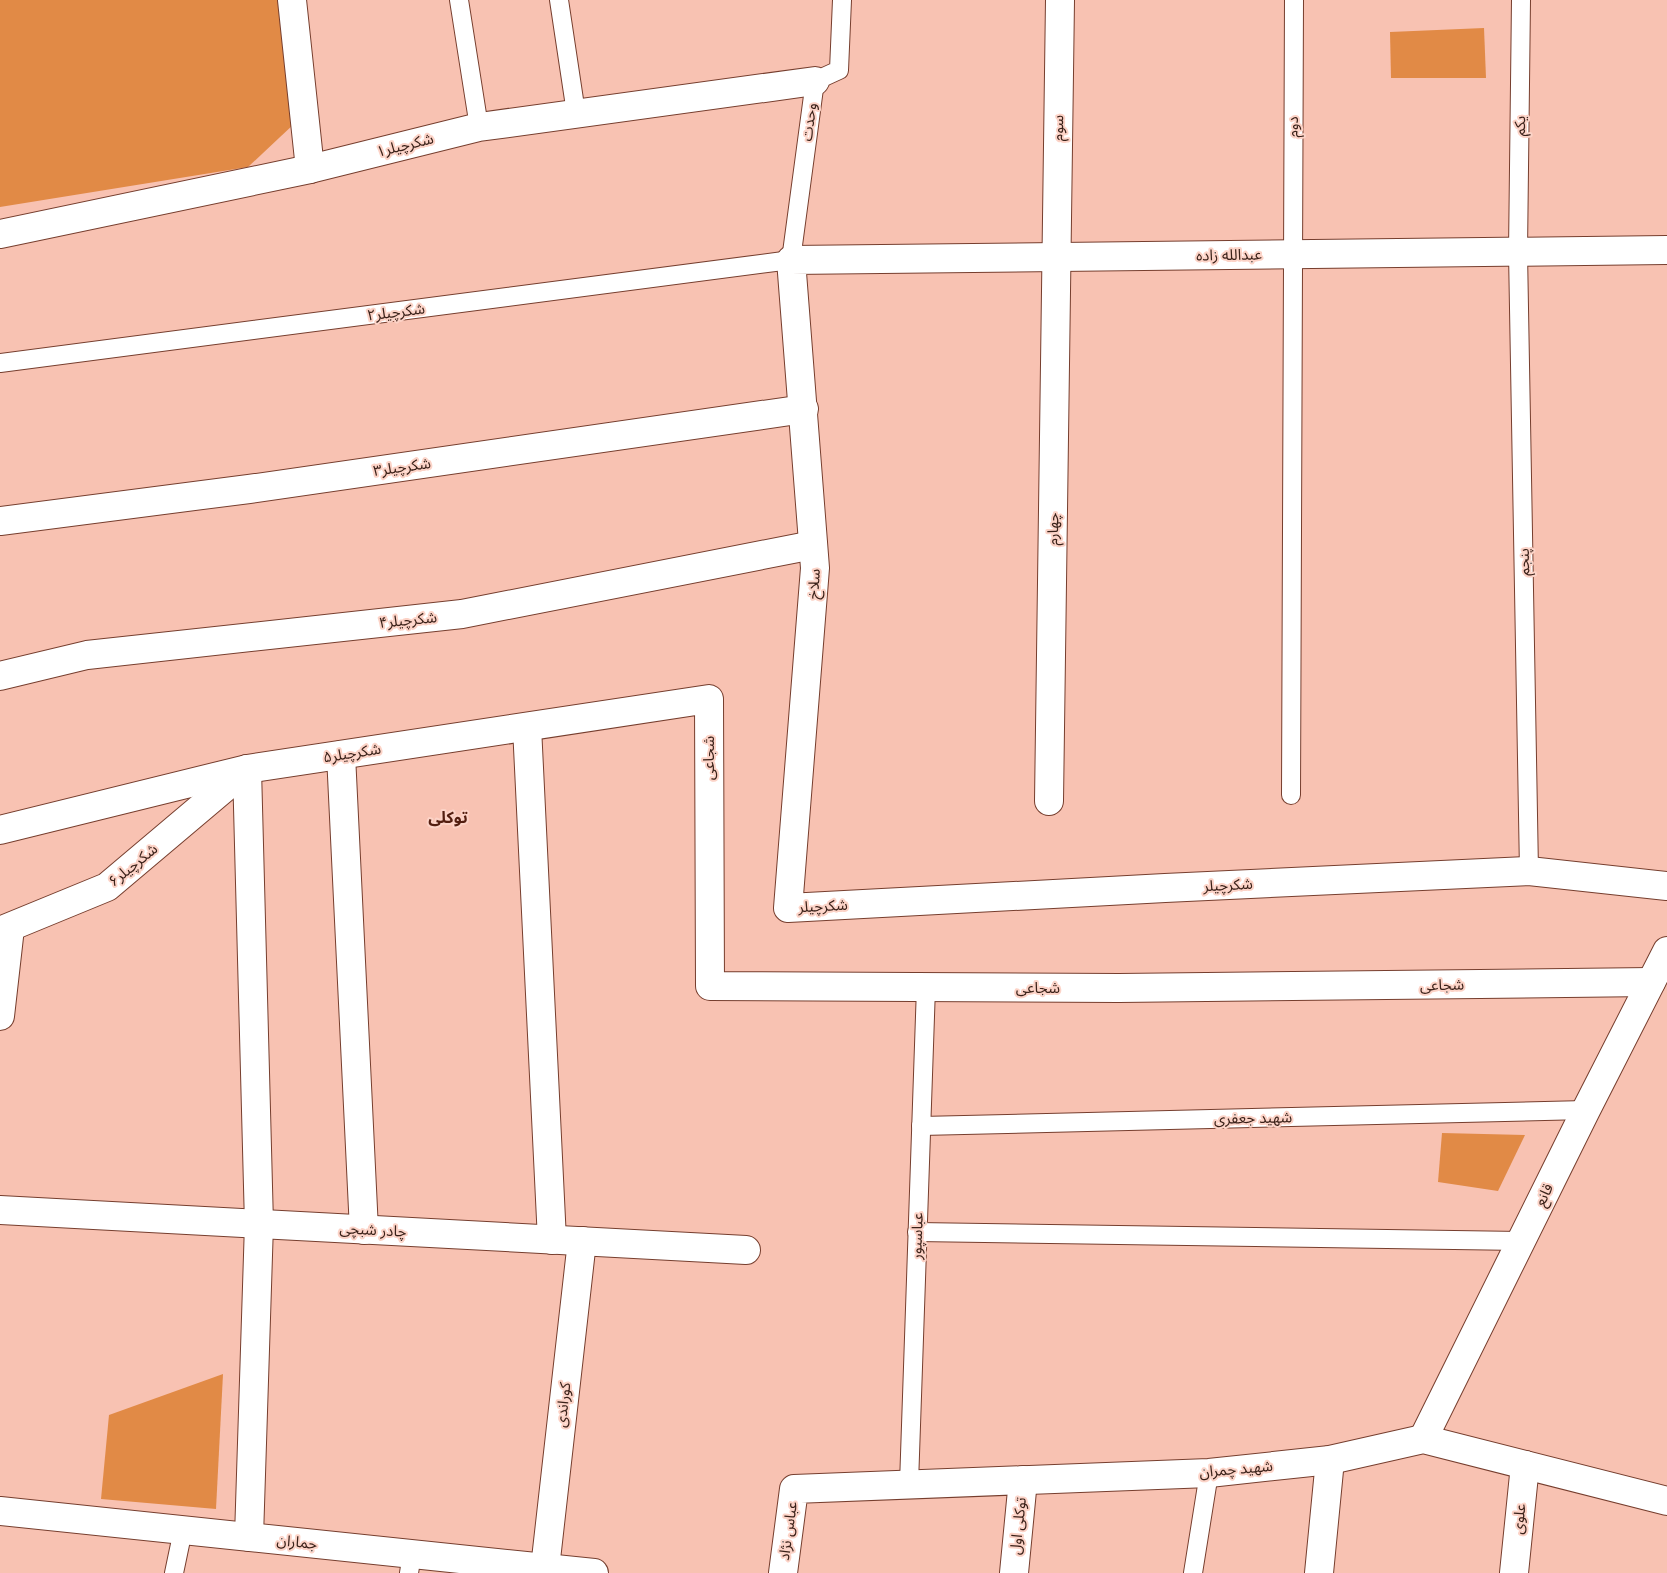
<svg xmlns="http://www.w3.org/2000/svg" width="1667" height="1573" font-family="'Varela Round','Noto Sans Arabic',sans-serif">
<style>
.building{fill:#e18a46}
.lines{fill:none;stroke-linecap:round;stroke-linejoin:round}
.lane-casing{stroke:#763e2e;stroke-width:20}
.street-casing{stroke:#763e2e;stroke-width:30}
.lane{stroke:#fff;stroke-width:18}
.street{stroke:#fff;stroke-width:28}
.labels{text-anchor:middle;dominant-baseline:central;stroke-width:4;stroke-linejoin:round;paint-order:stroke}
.street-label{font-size:15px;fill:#3a2119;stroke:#fcd3c7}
.neighbourhood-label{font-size:16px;font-weight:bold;fill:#531e10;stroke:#fcd3c7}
</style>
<rect width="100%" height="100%" fill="#f8c2b2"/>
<g class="building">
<path d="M0 0H278L295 123 248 167 0 207Z"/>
<path d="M1484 28 1486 78H1391L1390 32Z"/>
<path d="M1442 1133 1525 1135 1498 1191 1438 1182Z"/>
<path d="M223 1374 216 1509 101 1499 109 1415Z"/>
</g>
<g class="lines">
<defs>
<g id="lane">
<path d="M459 0 479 127"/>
<path d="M559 0 576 113"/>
<path d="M1521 0 1518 252 1529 871"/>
<path d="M0 363 791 260 815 81 839 70 842 0"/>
<path d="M1291 795 1294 0"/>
<path d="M921 1126 1586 1110"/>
<path d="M917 1232 1521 1241"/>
<path d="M909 1484 926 987"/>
<path d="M174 1573 183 1530"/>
<path d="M409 1573 412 1554"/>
<path d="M1193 1573 1209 1473"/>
</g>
<g id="street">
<path d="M292 0 310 169"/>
<path d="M0 234 310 169 479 127 815 81"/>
<path d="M1667 250 791 260 815 568 788 908 1165 888 1529 871 1667 886"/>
<path d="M0 521 249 489 804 409"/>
<path d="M0 676 87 655 462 614 813 545"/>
<path d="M527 727 552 1240"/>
<path d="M341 755 364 1230"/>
<path d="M247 769 259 1224 249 1537"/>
<path d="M1049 801 1060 0"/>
<path d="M0 830 247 769 709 699 710 986 1119 988 1651 982"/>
<path d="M0 931 107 887 242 773"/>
<path d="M0 1016 10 928"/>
<path d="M0 1210 746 1250"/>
<path d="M1423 1439 1586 1110 1667 951"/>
<path d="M0 1511 594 1573"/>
<path d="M545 1568 582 1241"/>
<path d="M783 1573 794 1489 1209 1473 1330 1460 1423 1439 1667 1501"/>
<path d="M1014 1573 1023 1480"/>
<path d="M1319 1573 1330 1460"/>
<path d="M1514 1573 1525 1465"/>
</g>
</defs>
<use href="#lane" class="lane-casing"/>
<use href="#street" class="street-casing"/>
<use href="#lane" class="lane"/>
<use href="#street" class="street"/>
</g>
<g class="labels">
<g class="street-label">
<text transform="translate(809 122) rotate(-83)">وحدت</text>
<text transform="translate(1520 126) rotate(-89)">یکم</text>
<text transform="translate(1293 127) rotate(-90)">دوم</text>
<text transform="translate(1058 128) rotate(-89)">سوم</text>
<text transform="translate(405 145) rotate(-14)">شکرچیلر۱</text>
<text transform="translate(1229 255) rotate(-1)">عبدالله زاده</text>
<text transform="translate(396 312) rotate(-7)">شکرچیلر۲</text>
<text transform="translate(402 467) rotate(-8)">شکرچیلر۳</text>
<text transform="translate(1053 529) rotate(-89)">چهارم</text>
<text transform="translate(1524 562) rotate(-91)">پنجم</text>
<text transform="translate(814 584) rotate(-87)">سلاخ</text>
<text transform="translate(408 620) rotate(-6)">شکرچیلر۴</text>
<text transform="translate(352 753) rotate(-9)">شکرچیلر۵</text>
<text transform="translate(709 758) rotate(-90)">شجاعی</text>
<text transform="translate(133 865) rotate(-39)">شکرچیلر۶</text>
<text transform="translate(1228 885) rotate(-3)">شکرچیلر</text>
<text transform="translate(823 906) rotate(-3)">شکرچیلر</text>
<text transform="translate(1442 985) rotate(-1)">شجاعی</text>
<text x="1038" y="988">شجاعی</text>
<text transform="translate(1253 1118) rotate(-1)">شهید جعفری</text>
<text transform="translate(1544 1195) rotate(-64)">قانع</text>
<text transform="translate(373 1230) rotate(3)">چادر شبچی</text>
<text transform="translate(917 1236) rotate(-88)">عباسپور</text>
<text transform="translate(563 1405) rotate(-84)">کوراندی</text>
<text transform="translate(1236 1469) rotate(-5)">شهید چمران</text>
<text transform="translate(1519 1519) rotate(-84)">علوی</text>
<text transform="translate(1018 1526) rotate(-84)">توکلی اول</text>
<text transform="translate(788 1531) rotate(-82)">عباس نژاد</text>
<text transform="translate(297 1542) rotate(6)">جماران</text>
</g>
<g class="neighbourhood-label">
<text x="448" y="818">توکلی</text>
</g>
</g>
</svg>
